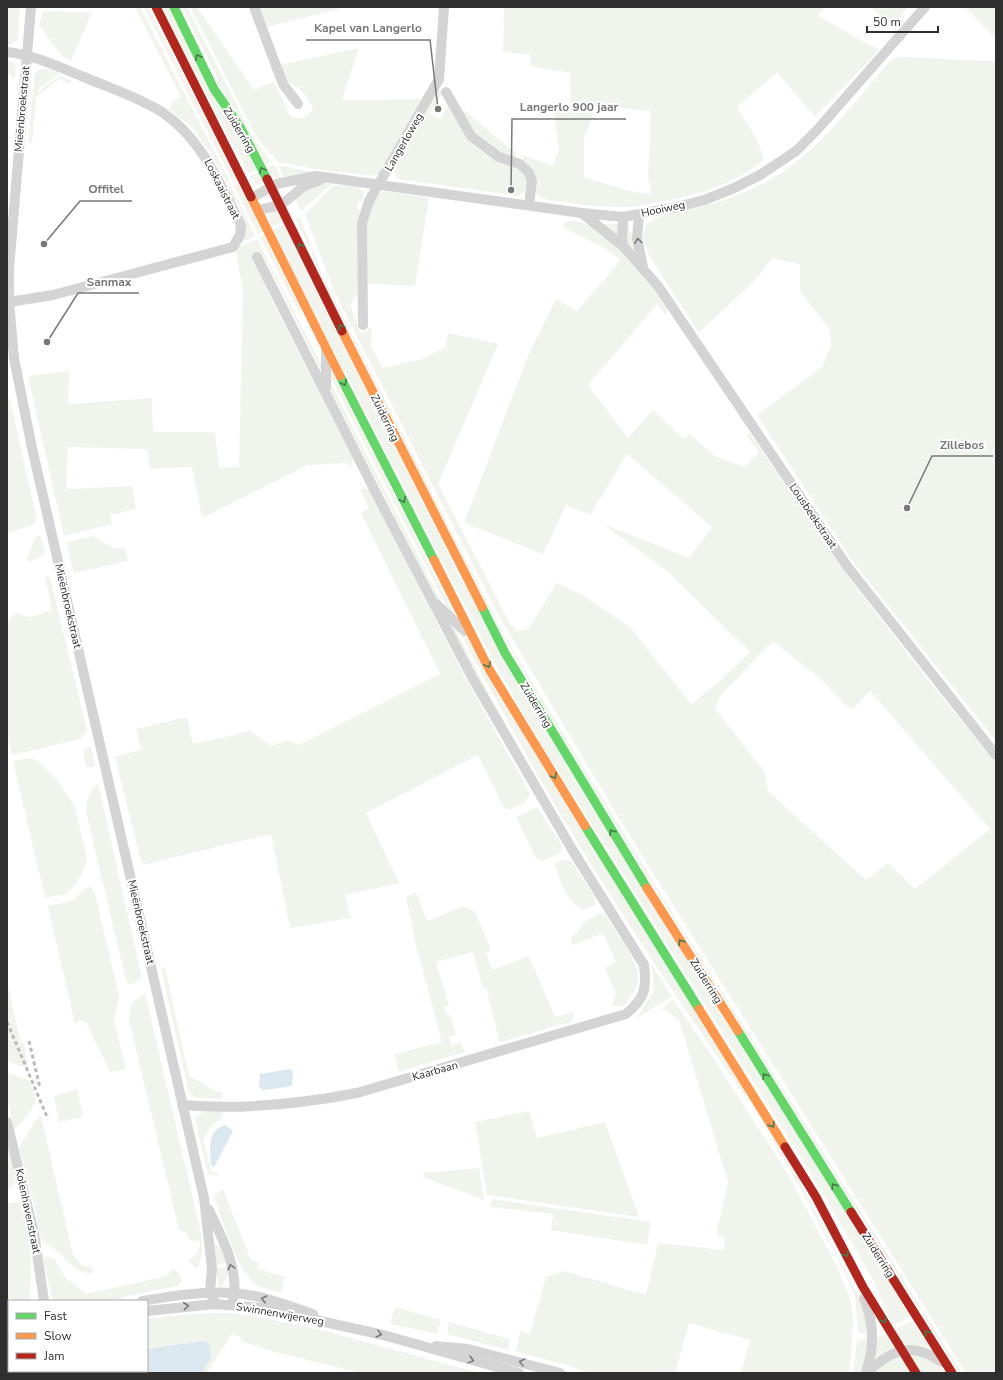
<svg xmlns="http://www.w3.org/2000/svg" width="1003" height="1380" font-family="'Nunito Sans',sans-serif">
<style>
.green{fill:#f1f4ec;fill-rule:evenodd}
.water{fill:#dbe8f0}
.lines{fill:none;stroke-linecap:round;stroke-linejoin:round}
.street{stroke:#d4d4d4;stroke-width:10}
.fast{stroke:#63d668;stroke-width:9}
.slow{stroke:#ff974d;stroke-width:9}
.jam{stroke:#b3261e;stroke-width:9}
.rail{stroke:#bbb;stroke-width:3;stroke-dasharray:4 3;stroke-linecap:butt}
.oneway{stroke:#467a49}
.oneway2{stroke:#797979}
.labels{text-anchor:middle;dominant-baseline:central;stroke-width:4;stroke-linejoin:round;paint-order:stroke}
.street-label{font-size:11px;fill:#2f2f2f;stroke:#fff}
.leader{fill:none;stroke:#787878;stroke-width:1.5}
.callout-dot{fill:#787878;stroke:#fff;stroke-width:1.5}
.callout-label{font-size:12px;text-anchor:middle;font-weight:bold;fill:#787878;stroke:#fff;stroke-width:4;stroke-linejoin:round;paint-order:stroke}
</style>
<rect width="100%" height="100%" fill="#fff"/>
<g class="green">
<path d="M7 7H20L18 40 7 46Z"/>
<path d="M135 7H140L230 182 227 183 212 155 192 127 170 110 172 102 181 97Z"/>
<path d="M144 7H148L188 85 240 178 233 182Z"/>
<path d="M159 7H171L258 168 249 174Z"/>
<path d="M182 7H187L255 141 271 162 265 166 218 85V79Z"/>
<path d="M190 7H197L254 90 274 81 290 116 302 119 313 110C309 97 300 86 287 82L280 65 359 48 342 100 422 99 381 174 373 176 314 169 278 162 257 138Z"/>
<path d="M259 7H338L339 9 266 27Z"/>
<path d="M504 7H825L818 16 879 50 815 117 777 72 737 107 756 138 764 159C734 186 693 196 654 203 646 204 636 207 627 207 599 208 570 203 542 199L535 192 522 155 553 166 559 149 553 107 571 108 570 73 530 66 531 55 503 52ZM596 106 651 111 648 176 652 195 626 190 584 177V139Z"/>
<path d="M871 7H908L892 26Z"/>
<path d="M965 7H996V39Z"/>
<path d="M43 11 92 12 71 61 62 56 39 25Z"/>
<path d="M899 57 996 61V741L853 562 757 415 822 367 831 346 830 330 800 291V264L772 259 754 281 699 333 651 259 643 240 645 226C657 212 705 207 724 200 742 194 761 185 777 176 822 147 856 100 891 60Z"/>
<path d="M7 58 16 65 15 79 12 78 7 71Z"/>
<path d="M41 69H49L60 73 37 90 38 92 60 76 71 81 70 84 59 79 36 97 32 142H28L35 73Z"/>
<path d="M439 89 443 92 430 114 441 119 449 104 457 120 528 176 527 190 518 196 405 180 399 179 395 175 396 165Z"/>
<path d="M461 108 517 154 514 157H508L471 130Z"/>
<path d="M272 165 275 166 282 179 271 176 266 168Z"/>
<path d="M278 165 311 172 285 179Z"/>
<path d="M260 171 262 184 256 185 250 176Z"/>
<path d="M327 181 334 182 301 211 295 198 316 184Z"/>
<path d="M241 182 265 230 258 234 234 185Z"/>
<path d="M340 185 359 187 364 193 362 203 359 201 356 208 360 210 357 228 358 294 352 302 351 306 360 333 367 331 368 328H372L371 347 383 368 423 359 446 347 448 333 498 344 438 484 510 624 517 631 529 629 556 583 581 594 630 627 691 704 718 683 750 652 668 572 603 524 689 558 712 527 627 454 590 515 566 505 543 554 464 523 530 351 556 299 577 311 621 260 601 246 563 227 566 221C572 221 579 221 584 223 618 236 648 280 668 309L666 315 657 304 588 385 628 438 653 410 684 439 690 434 713 455 744 467 759 453 746 434 750 433 850 579 932 685 996 761V1373H966L623 825 500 618 334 291 305 214 333 186ZM773 641 823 681 846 706 853 709 870 691 990 829 915 889 888 863 866 880 768 791 764 771 715 709 721 695Z"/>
<path d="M231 186 255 236 242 243C253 224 237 204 228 188Z"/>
<path d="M385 191 429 198 415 286 368 284C367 263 360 199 385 191Z"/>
<path d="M277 210 285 220 271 227 268 216 273 211Z"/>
<path d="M300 217 323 277 502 631 541 697 676 919 922 1309 920 1310 568 750 486 604 322 282 310 248 295 219Z"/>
<path d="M285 223 459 576 911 1316 892 1326 875 1283 817 1183 532 729 493 660 272 231Z"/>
<path d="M603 224H620L618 238Z"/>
<path d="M628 224 638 251 634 253C626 245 625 235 628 224Z"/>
<path d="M267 233 299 306 303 320 260 237Z"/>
<path d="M257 239 324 370 323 374 263 255 254 259 270 296 353 458 350 468 346 463 308 465 202 518 192 467 150 469 147 449 68 447 66 489 132 486 136 509 110 515 112 524 64 536 28 376 69 371 68 404 152 398 153 432H215L219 467H239L243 291 236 250 240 246Z"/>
<path d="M328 364 457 620 450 613 328 372Z"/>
<path d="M329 380 444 607 436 598 331 392Z"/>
<path d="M7 399H10L37 521 31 526 7 533Z"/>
<path d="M365 488 369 490 464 675 530 793 525 803 509 810 504 808 478 755 366 813 399 883 345 895 351 918 290 928 271 834 142 865 115 757 141 750 136 729 187 717 193 744 250 731 272 746 287 740 299 745 440 674 361 513 369 508 360 490Z"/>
<path d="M38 536H41L45 554 30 562 27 561 34 539Z"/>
<path d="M92 536 115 549 124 547 128 561 74 573 66 542Z"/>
<path d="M45 576 50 577 87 731 80 739 73 741 12 755 7 736V624L16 612C32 621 35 615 52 610Z"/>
<path d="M445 616 452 622 490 696 555 813 503 725Z"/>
<path d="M458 629 468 639 794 1170 865 1309 870 1332 862 1334 858 1332 855 1296 840 1263 800 1188 747 1095H744C676 997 609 897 548 793 517 739 487 684 458 629Z"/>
<path d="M88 747 91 748 95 765 93 767H86L83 751Z"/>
<path d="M31 758 38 761 56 779 75 806 87 859 82 874 76 884 65 894 45 898 13 761Z"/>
<path d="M98 783 142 978 133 984H129L126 980 86 812C86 800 89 792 98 783Z"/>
<path d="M537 807 562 845 560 853 543 861 536 858 516 817Z"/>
<path d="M562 860 571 861 596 899 595 905 582 910C566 900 561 882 554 864Z"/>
<path d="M90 887 94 890 119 996 114 1022 126 1069 110 1072 86 1022 80 1020 75 1024 48 906C57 904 67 903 75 898 81 894 83 888 90 887Z"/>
<path d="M416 892 427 921 463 906 475 912 491 949 486 954 492 970 529 956 555 1017 573 1012V1021L501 1042 499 1041 486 987 483 988 473 952 436 962 449 1005 444 1007 446 1015 450 1014 456 1035 449 1037 451 1045 461 1042 465 1052 399 1072 394 1054 442 1042 417 949 406 897Z"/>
<path d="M600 913 605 915C615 931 629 948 636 966 642 980 633 996 624 1006H611L616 994 605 968 616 962 603 933 573 945 570 940 587 920Z"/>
<path d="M649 961 672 996 637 1018 653 992V974Z"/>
<path d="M165 967 189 1076 217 1092H222V1099L197 1098 189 1093 161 969Z"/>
<path d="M7 982 21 1043H24L28 1065 20 1066 7 1061Z"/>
<path d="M145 993 201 1233 202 1256 197 1269 188 1261C196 1254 200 1251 200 1241L189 1240 186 1233 179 1230 129 1020 131 1004Z"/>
<path d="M673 999 716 1062 789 1176 835 1263 851 1300 853 1327 850 1367 848 1373H741L750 1340 689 1323 675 1373H590L567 1365 516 1352 520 1331 530 1334 546 1277 564 1271 646 1295 658 1243 724 1250 725 1238 716 1235 728 1182 679 1020 662 1008Z"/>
<path d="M7 1073 29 1080C31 1086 37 1095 35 1101 32 1111 22 1124 14 1129L7 1099Z"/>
<path d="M77 1089 83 1117 59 1122 54 1096Z"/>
<path d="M210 1110H222V1117L210 1127 203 1140 212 1172 218 1173V1176L208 1174 195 1119 202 1113Z"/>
<path d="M529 1111 537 1138 605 1122 639 1217 487 1195 475 1122Z"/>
<path d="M41 1116 73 1255 83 1266 92 1267 93 1273C76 1276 67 1258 55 1249 51 1246 46 1244 41 1241L36 1210 19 1148 37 1118Z"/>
<path d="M7 1143 16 1180 11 1188 7 1190Z"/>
<path d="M479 1168 484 1200 423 1177V1173Z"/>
<path d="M223 1189 251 1260 259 1263 257 1269 285 1277 281 1293C274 1291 264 1289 257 1285 238 1274 222 1218 214 1196Z"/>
<path d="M491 1199 651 1222 647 1245 551 1230 553 1214 491 1207Z"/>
<path d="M14 1202 21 1203C34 1225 31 1276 30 1301H9V1330H7V1204Z"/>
<path d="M215 1244 220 1246 226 1263 216 1265 213 1246Z"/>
<path d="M46 1256 55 1260 66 1278 86 1294 167 1276 173 1268 180 1274 182 1281 178 1286 127 1296 114 1301H53L43 1258Z"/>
<path d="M227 1266V1276L222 1287 219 1286 216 1269Z"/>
<path d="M395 1307 441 1320 437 1334 390 1324Z"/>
<path d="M229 1313 259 1317 321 1330 480 1373H360L271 1351 242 1341 239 1336 231 1335 207 1373H202L211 1358 203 1341 147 1349V1319L190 1314Z"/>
<path d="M925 1313 962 1373H959L922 1315Z"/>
<path d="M912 1321 931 1349 920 1347H904L894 1330Z"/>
<path d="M449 1322 510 1339 508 1350 447 1334Z"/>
<path d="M888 1334 896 1349 876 1358 874 1356 877 1337Z"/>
<path d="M870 1337 863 1366 859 1373H852L854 1367 857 1340Z"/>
<path d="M7 1346H9V1371H33V1373H7Z"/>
<path d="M908 1354C923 1357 935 1360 945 1373H920Z"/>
<path d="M901 1355 912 1373H874L880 1367Z"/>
<path d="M53 1371H96L95 1373H53Z"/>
</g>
<g class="water">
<path d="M290 1069 293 1072 292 1085 288 1087 263 1090 259 1087 260 1074Z"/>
<path d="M225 1125 233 1131 214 1167 211 1165C210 1149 207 1131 225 1125Z"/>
<path d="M203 1341 209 1343 211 1358 202 1373H95L96 1371H147V1349Z"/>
</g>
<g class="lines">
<g class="street">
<path d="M31 7 9 269V302L14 358 32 448 204 1198 212 1268 210 1292 215 1304"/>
<path d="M254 7 283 84 298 104"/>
<path d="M7 52C34 55 59 67 84 77 110 88 138 97 162 112 202 139 220 184 241 225L240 235 233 247 53 295 9 302"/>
<path d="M446 92 471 136 499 157 520 164 529 173 532 181 529 205"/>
<path d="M252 198 276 184 316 176 582 213 623 217 677 207 704 200 732 189 760 175 796 151 817 130 925 7"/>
<path d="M258 210 281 205 304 186 320 180"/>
<path d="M583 214 623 246 658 286 847 566 996 755"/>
<path d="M639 215 637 238 643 267"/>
<path d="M623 217 622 238 623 246"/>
<path d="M363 325 362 223 369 201 439 79 444 7"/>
<path d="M326 388V351"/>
<path d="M436 604 465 631"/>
<path d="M182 1105C240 1110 300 1104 357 1093L626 1014C645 998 647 989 644 965L573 851 473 679 379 499 257 257"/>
<path d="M7 1122 34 1233 44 1301"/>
<path d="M209 1210C221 1236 240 1270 233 1300"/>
<path d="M864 1298C874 1324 875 1346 866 1372"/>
<path d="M142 1301C172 1296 203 1291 233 1293 261 1295 287 1305 313 1314"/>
<path d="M147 1311 215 1304 262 1308 383 1335 519 1373"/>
<path d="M7 1338H9"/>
<path d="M436 1346 468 1349 560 1373"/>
<path d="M44 1373V1371"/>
<path d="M866 1373C893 1349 911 1341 942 1362"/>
</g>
<g class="fast">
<path d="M174 7 214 89 240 127 267 179"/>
<path d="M340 376 434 560"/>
<path d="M482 607 505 653 647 888"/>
<path d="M585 826 699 1009"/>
<path d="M738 1031 851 1212"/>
</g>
<g class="slow">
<path d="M251 197 340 376"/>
<path d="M342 331 482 607"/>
<path d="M434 560 489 669 585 826"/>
<path d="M647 888 738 1031"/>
<path d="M699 1009 785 1147"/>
</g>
<g class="jam">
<path d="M156 7 251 197"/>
<path d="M267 179 342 331"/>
<path d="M785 1147 816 1197 863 1287 916 1373"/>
<path d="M851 1212 952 1373"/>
</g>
<g class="rail">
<path d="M7 1022 48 1119"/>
<path d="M29 1041 40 1088"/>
</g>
</g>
<defs><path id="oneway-chevron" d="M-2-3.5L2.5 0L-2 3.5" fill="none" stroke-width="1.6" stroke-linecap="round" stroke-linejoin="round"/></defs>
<g class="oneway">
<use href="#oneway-chevron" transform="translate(198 57) rotate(-116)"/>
<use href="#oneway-chevron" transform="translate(262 170) rotate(-119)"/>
<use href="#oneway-chevron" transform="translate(300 246) rotate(-117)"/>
<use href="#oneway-chevron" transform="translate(341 327) rotate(-116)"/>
<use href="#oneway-chevron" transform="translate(344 383) rotate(63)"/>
<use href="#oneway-chevron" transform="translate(403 500) rotate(63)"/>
<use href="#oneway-chevron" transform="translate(488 665) rotate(62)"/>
<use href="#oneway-chevron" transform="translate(554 776) rotate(59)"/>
<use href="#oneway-chevron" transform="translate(612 832) rotate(-122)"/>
<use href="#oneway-chevron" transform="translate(681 942) rotate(-122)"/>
<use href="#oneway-chevron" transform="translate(765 1076) rotate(-122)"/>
<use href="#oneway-chevron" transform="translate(772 1125) rotate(58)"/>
<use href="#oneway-chevron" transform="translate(834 1186) rotate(-122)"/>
<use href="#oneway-chevron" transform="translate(846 1254) rotate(61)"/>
<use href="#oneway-chevron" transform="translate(884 1320) rotate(60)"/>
<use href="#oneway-chevron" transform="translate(927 1333) rotate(-122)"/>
</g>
<g class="oneway2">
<use href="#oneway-chevron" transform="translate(638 241) rotate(-97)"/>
<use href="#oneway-chevron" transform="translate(231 1267) rotate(-105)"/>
<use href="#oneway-chevron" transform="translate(264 1299) rotate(-167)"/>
<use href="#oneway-chevron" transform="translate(186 1306) rotate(-6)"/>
<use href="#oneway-chevron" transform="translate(379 1334) rotate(14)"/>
<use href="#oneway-chevron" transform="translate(471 1360) rotate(15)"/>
<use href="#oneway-chevron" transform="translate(522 1362) rotate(-166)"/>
</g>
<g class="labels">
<g class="street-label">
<text transform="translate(22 109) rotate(-85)">Mieënbroekstraat</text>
<text transform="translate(239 130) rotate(59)">Zuiderring</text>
<text transform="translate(404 142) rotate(-60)">Langerloweg</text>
<text transform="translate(222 189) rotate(63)">Loskaaistraat</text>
<text transform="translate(663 209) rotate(-12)">Hooiweg</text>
<text transform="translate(385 418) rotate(64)">Zuiderring</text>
<text transform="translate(813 516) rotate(56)">Lousbeekstraat</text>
<text transform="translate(68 606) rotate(77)">Mieënbroekstraat</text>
<text transform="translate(536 705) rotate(59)">Zuiderring</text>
<text transform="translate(141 922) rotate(77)">Mieënbroekstraat</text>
<text transform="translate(706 981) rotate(58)">Zuiderring</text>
<text transform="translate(435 1071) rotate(-16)">Kaarbaan</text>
<text transform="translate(28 1211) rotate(78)">Kolenhavenstraat</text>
<text transform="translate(878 1255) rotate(58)">Zuiderring</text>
<text transform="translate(280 1314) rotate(10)">Swinnenwijerweg</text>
</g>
</g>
<path class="leader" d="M438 109L430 40H306M511 190L512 119H626M44 244L80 201H132M47 342L78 293H139M907 508L932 456H993"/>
<g class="callout-dot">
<circle cx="438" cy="109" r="4"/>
<circle cx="511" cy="190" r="4"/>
<circle cx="44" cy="244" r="4"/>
<circle cx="47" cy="342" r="4"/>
<circle cx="907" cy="508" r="4"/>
</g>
<g class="callout-label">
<text x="368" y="32">Kapel van Langerlo</text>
<text x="569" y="111">Langerlo 900 jaar</text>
<text x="106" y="193">Offitel</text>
<text x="109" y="286">Sanmax</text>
<text x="962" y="449">Zillebos</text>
</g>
<rect width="1003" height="1380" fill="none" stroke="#2f2f2f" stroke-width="16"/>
<rect x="8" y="1300" width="140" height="72" fill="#ffffff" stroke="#acacac"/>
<rect x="16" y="1313" width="20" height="6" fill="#63d668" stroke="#acacac"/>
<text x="44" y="1320" font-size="12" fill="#2f2f2f">Fast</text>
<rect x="16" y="1333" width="20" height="6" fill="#ff974d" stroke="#acacac"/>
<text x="44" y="1340" font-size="12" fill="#2f2f2f">Slow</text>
<rect x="16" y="1353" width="20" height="6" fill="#b3261e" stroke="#acacac"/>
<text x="44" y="1360" font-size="12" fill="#2f2f2f">Jam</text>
<path d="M867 26v6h71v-6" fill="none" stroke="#2f2f2f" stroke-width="2"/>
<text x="873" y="26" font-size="12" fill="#2f2f2f" stroke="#ffffff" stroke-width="3" paint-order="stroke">50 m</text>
</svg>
